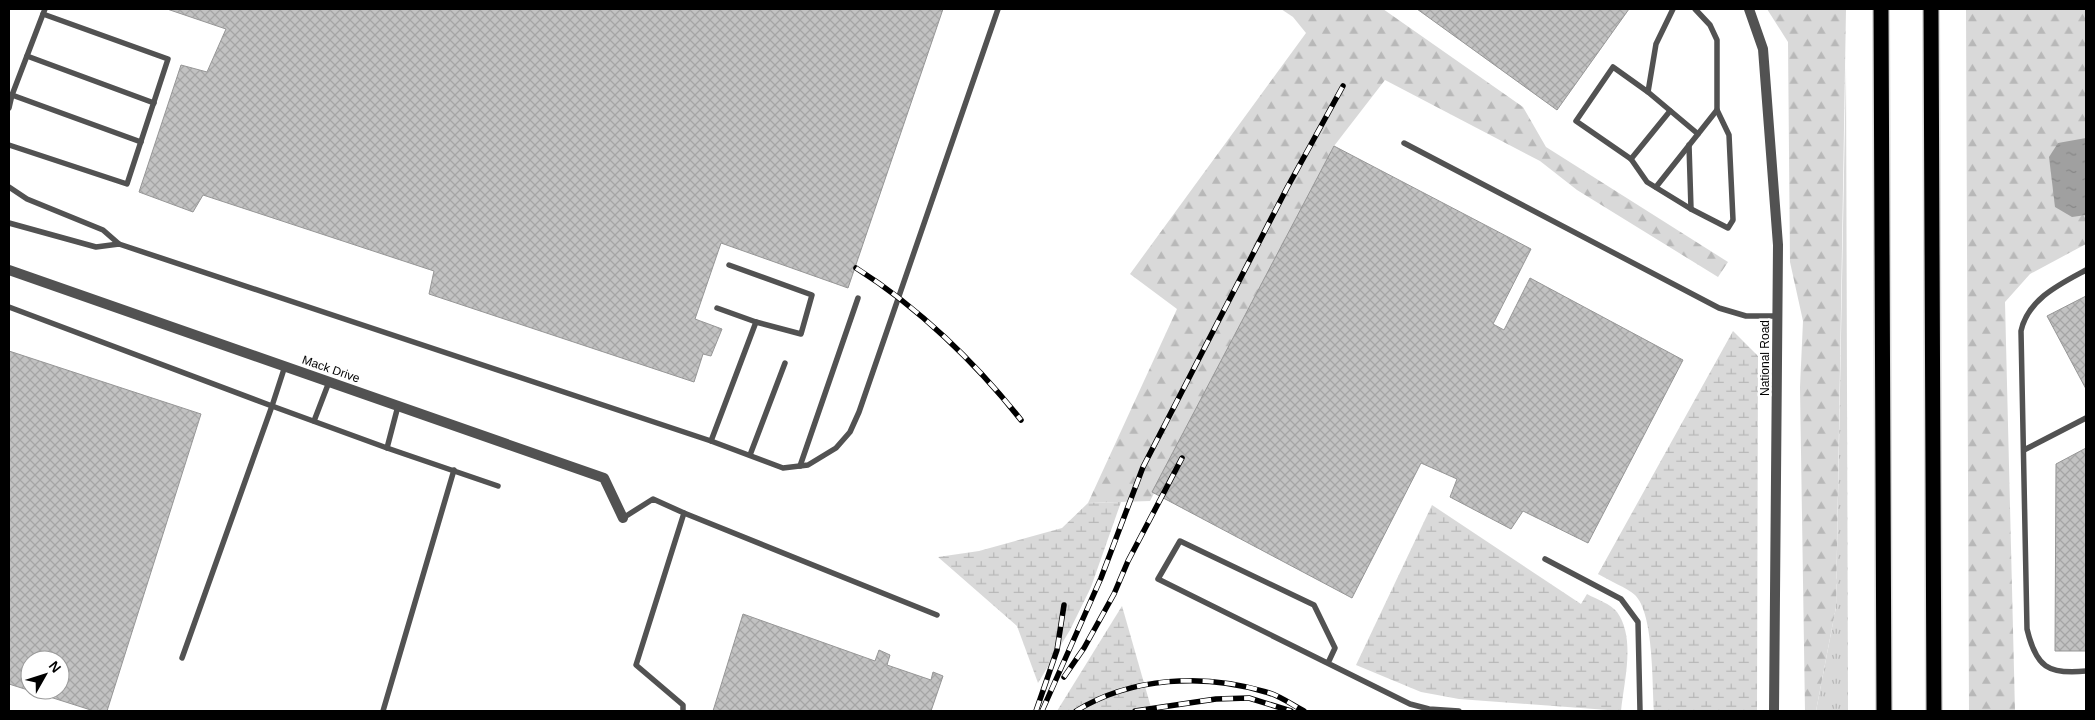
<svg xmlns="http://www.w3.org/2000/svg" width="2095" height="720" font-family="Helvetica,sans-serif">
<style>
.grass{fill:url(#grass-tufts)}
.forest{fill:url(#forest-firs)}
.wetland{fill:url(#wetland-marsh)}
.water{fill:url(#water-ripples)}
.building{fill:url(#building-cross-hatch);stroke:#969696;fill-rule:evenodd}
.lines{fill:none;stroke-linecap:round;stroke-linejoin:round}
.highway-casing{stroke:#dbdbdb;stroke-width:18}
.lane{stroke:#525252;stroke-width:5.5}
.street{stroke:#525252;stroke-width:10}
.highway{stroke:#000;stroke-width:15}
.rail-casing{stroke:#000;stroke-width:5.5}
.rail{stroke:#fff;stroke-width:4;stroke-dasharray:11;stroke-linecap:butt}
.labels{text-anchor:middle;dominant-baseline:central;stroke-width:5;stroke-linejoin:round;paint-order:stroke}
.street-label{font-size:12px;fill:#000;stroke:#fff}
</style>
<defs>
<pattern id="grass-tufts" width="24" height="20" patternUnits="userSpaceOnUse" patternTransform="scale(1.25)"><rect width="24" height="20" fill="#d9d9d9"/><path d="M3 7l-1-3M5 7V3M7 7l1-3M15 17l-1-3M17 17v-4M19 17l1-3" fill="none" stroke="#b8b8b8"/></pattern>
<pattern id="forest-firs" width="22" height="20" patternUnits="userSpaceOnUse" patternTransform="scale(1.25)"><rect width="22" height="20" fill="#d9d9d9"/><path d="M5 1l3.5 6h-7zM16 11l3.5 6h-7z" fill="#b8b8b8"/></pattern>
<pattern id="wetland-marsh" width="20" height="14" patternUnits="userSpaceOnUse" patternTransform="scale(1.25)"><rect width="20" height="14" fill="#d9d9d9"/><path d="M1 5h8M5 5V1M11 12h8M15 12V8" fill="none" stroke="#b8b8b8"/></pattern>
<pattern id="water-ripples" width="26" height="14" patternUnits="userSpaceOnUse" patternTransform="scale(1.25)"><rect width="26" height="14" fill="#a0a0a0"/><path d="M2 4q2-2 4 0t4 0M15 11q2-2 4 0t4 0" fill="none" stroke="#888"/></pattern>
<pattern id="building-cross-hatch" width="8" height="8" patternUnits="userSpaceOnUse" patternTransform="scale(1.25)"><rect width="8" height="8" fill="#c2c2c2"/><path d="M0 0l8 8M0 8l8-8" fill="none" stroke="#a5a5a5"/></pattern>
</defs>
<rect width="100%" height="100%" fill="#fff"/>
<path class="grass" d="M1846 64 1848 711H1816L1836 607Z"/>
<g class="forest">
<path d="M1281 9H1383L1523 107 1546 147 1728 262 1718 277 1577 190 1540 161 1385 80 1334 146 1150 501 1088 503 1177 309 1130 274 1306 33 1293 17Z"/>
<path d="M1767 9H1846L1836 607 1816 711H1805L1800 387 1803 321 1790 262 1788 42Z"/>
<path d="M1966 9H2086V244L2030 274 2005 302 2015 711H1969Z"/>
</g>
<g class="wetland">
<path d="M1733 331 1758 356 1757 711H1654C1652 684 1654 614 1635 595 1627 588 1608 580 1598 574Z"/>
<path d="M1121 502 1091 587 1070 630 1038 683 1017 626 938 557 979 551 1062 528 1088 503Z"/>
<path d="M1432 505 1581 604 1587 594C1596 599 1611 604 1617 612 1636 638 1624 681 1621 711L1459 699 1421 692 1356 665Z"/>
<path d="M1122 606 1152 711H1057Z"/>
</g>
<path class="water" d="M2086 138V215L2072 217 2055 207 2049 157 2058 143Z"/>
<g class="building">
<path d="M167 9H943L848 288 721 243 695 319 722 329 711 356 703 354 694 382 429 294 434 271 203 195 193 212 139 192 181 65 207 72 226 29Z"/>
<path d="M1417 9H1629L1557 110Z"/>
<path d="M1334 146 1531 249 1493 324 1504 330 1530 278 1683 360 1588 543 1523 511 1511 529 1450 497 1457 479 1421 463 1352 598 1152 492Z"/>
<path d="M2086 296V389L2047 316Z"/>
<path d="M9 351 201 414 107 711H94L9 684ZM30 660H60V690H30Z"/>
<path d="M2086 448V651H2055L2056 464Z"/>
<path d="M743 614 875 661 879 650 890 655 887 665 931 680 933 672 943 676 931 711H713Z"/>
</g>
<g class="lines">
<defs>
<g id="highway">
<path d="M1881 9 1884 711"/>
<path d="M1931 9 1934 711"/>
</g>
</defs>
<use href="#highway" class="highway-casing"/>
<g class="lane">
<path d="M1673 9 1656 44 1648 92 1613 67 1576 121 1631 159 1647 182 1691 209 1728 228 1733 220 1729 135 1717 110V40L1710 25 1695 9"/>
<path d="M43 14 12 95 141 142"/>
<path d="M27 56 154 103"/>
<path d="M1648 92 1698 134"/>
<path d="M9 108 12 95H11"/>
<path d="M1404 143 1719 308 1746 316H1777"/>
<path d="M9 145 127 184 168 59 43 14 45 9"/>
<path d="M1689 145 1691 209"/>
<path d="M1631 159 1670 111"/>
<path d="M9 187 27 199 103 230 119 244"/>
<path d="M1656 187 1717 110"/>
<path d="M9 223 96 247 119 244 711 441 783 468 808 465 836 448 850 432 859 412 998 9"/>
<path d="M2086 270C2060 284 2028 299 2021 331L2027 629C2036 667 2048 675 2086 671"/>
<path d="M9 307 272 406 285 366"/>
<path d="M717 308 756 322"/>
<path d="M314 421 329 382"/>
<path d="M711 441 756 322 801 334 812 295 729 265"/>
<path d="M387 448 498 486"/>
<path d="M2024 450 2086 418"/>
<path d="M750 455 785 363"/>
<path d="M800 466 858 298"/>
<path d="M684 513 937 615"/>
<path d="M623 518 653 499 684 513 636 665 683 705V711"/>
<path d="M1545 559 1621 599 1638 622 1640 711"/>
<path d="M182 658 272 406 387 448 398 406"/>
<path d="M1328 663 1335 648 1314 605 1180 541 1158 579 1410 704 1429 709 1459 711"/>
<path d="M383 711 454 470"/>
</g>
<g class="street">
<path d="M1749 9 1763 49 1778 245 1774 711"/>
<path d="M9 270 604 478 623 518"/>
</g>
<use href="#highway" class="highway"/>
<defs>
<g id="rail">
<path d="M856 268C918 307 976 363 1021 420"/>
<path d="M1064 677 1084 648 1114 594 1128 561 1182 458"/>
<path d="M1036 711 1057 650 1064 605"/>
<path d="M1042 711 1101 578 1143 467 1287 188 1343 86"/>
<path d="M1076 711C1131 677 1204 673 1266 692 1279 695 1292 705 1304 711"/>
<path d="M1135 711 1216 699 1249 698 1291 711"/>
</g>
</defs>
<use href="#rail" class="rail-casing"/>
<use href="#rail" class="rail"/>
</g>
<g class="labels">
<g class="street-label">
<text transform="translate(1765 358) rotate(-90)">National Road</text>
<text transform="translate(331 369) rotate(19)">Mack Drive</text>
</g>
</g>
<rect width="2095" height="720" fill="none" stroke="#000000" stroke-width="20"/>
<g transform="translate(45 675) rotate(51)"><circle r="24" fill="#ffffff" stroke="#999999"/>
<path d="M0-4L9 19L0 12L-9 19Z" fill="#000000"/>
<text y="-8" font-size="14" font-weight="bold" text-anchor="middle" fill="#000000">N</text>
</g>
</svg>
